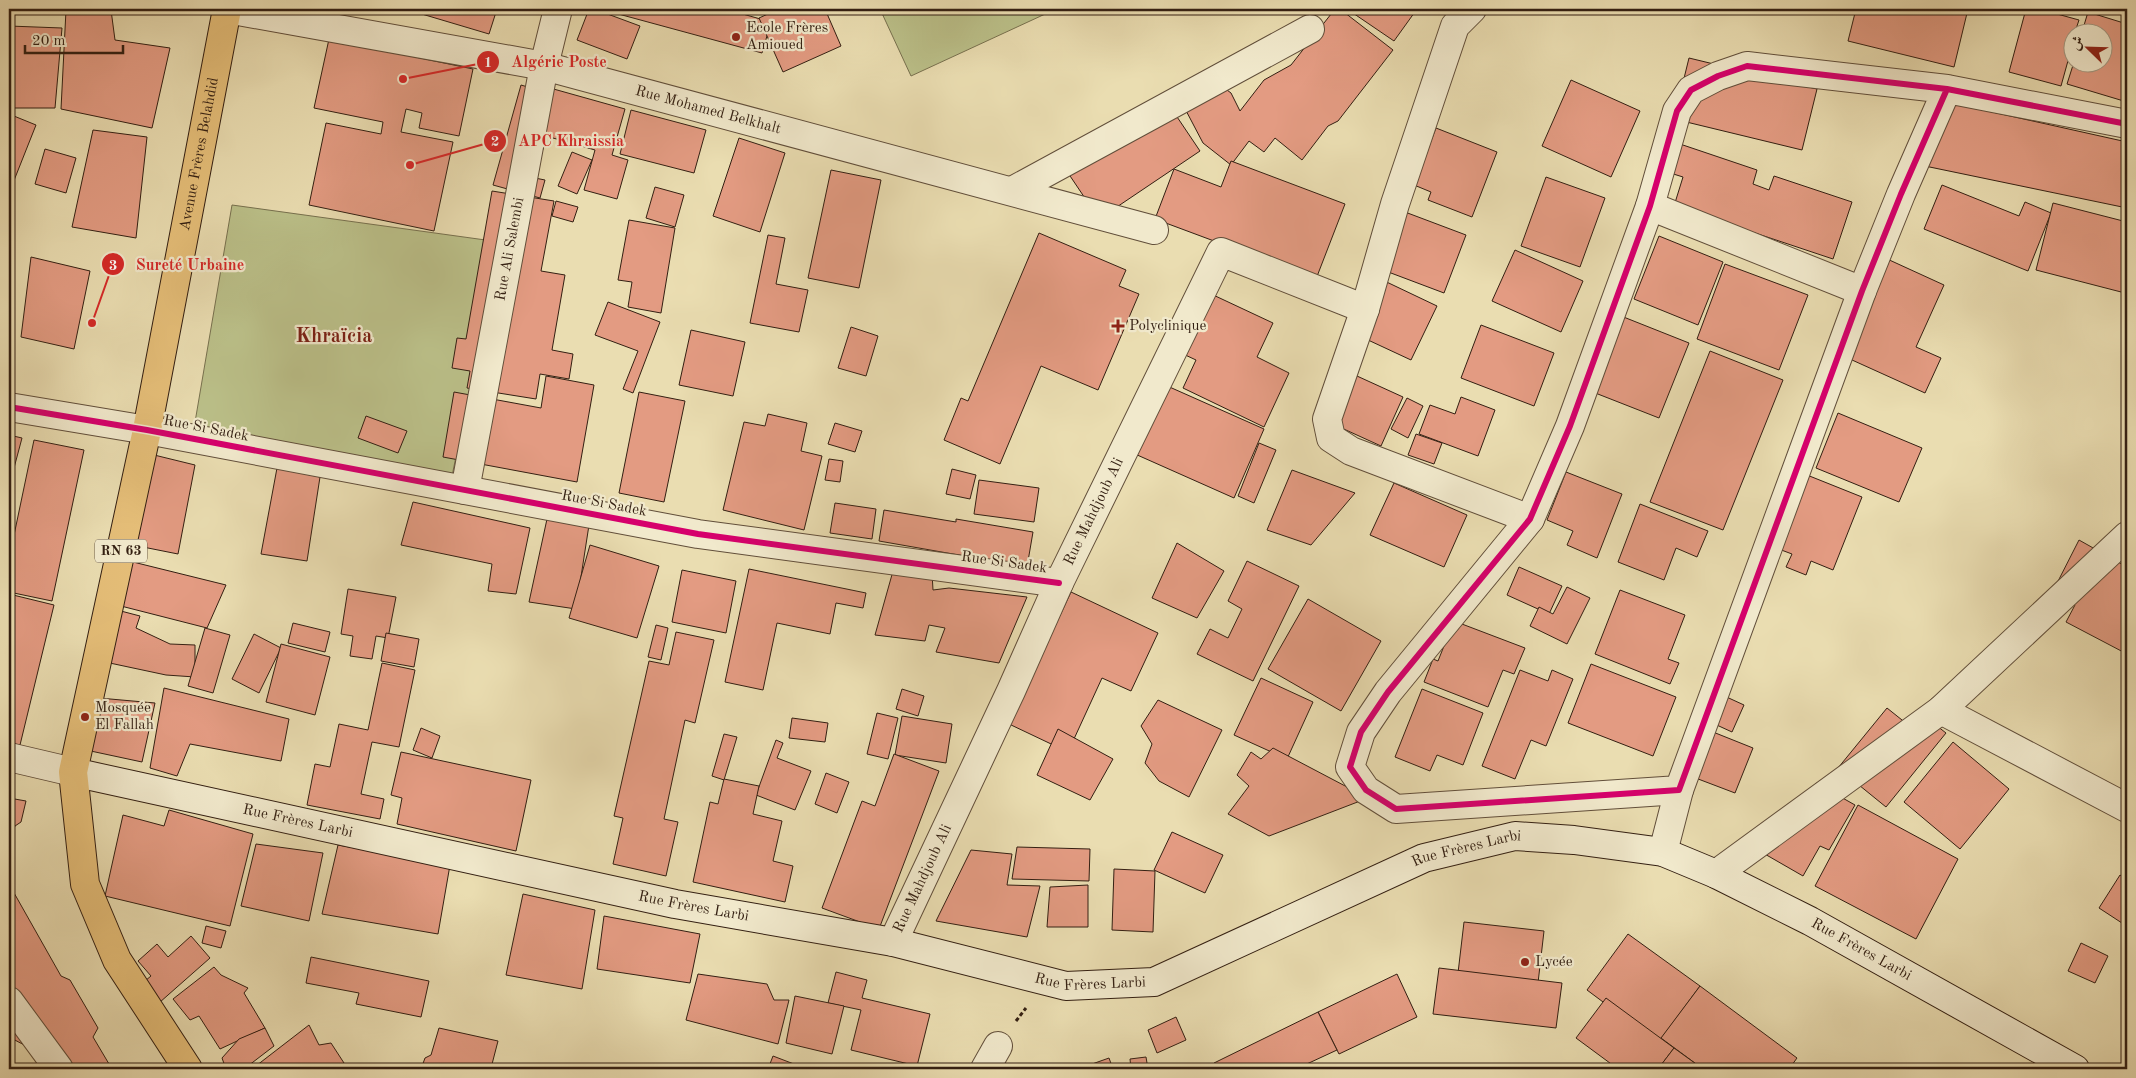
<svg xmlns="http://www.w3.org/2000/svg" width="2136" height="1078" font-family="'Old Standard TT',Amiri,serif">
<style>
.green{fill:#bbc089;stroke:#77704e}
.building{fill:#e39b82;stroke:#331f12}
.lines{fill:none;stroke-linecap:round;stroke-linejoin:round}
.street-casing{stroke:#614e3a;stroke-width:30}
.secondary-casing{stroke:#331f12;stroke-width:30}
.primary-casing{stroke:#331f12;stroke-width:30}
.path{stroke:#331f12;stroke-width:3;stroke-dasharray:4 2.5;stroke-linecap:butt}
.street{stroke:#f1e9cc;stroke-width:28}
.secondary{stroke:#f1e9cc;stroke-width:28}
.primary{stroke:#e5be78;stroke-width:28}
.cycleway-casing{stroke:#f1e9cc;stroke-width:9}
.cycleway{stroke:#d6006c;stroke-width:6}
.poi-dot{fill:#8f2418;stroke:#f1e9cc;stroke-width:2}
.labels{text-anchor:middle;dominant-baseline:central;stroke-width:4.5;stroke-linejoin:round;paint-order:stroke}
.shield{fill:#f1e9cc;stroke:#6c5c4a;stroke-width:1}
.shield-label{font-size:14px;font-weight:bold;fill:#331f12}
.poi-label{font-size:15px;fill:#331f12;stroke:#f1e9cc;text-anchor:start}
.street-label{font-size:15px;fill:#331f12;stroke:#f1e9cc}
.district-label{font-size:20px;font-weight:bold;fill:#7a1f14;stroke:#f1e9cc}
.leader{fill:none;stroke:#d62828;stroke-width:2}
.callout-dot{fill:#d62828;stroke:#f1e9cc;stroke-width:2}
.mark-label{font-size:15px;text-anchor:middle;font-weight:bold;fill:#fff}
.callout-label{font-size:16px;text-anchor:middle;font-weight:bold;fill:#d62828;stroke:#f1e9cc;stroke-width:4.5;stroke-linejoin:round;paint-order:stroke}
</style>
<rect width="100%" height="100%" fill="#eaddb1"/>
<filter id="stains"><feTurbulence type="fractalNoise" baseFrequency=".004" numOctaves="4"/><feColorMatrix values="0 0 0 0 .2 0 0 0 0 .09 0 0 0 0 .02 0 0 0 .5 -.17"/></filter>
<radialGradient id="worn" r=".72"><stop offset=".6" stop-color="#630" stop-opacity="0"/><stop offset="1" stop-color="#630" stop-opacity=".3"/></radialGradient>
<g class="green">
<path d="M880 9H1056L911 76Z"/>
<path d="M232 205 500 242 452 476 194 428Z"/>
</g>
<g class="building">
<path d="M405 9H497L489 34Z"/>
<path d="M589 9H594L640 26 627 59 577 40Z"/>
<path d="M600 9H725L771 22 762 53Z"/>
<path d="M779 9H825L841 46 783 72 759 18Z"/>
<path d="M1335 9H1340L1393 50 1338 121 1328 126 1302 160 1275 138 1264 152 1249 141 1231 165 1203 143 1182 103 1219 84 1231 93 1240 111 1264 80 1291 65Z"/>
<path d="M1347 9H1417L1394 41Z"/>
<path d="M1856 9H1968L1954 67 1848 41Z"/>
<path d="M2026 9H2039L2079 20 2075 32H2074V39L2061 86 2009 72Z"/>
<path d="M66 10H111L115 40 170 48 152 128 61 109Z"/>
<path d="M2088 12 2127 24V102L2067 84 2074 62H2104V32H2082Z"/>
<path d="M9 26 62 28 55 108H9Z"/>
<path d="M329 39 473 69 459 136 419 128 422 113 406 109 401 132 453 142 434 231 309 205 326 123 381 134 383 122 314 108Z"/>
<path d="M1689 58 1817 89 1802 150 1674 119Z"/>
<path d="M1571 80 1640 111 1611 177 1542 146Z"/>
<path d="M521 85 548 93 550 88 625 109 612 155 628 160 617 199 584 190 595 150 532 132 529 141 544 145 535 178 545 180 540 198 493 185Z"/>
<path d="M1934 99 2127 142V208L1920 165Z"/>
<path d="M1167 102 1200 151 1099 219 1062 164Z"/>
<path d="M631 110 706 130 694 173 620 154Z"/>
<path d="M9 114 36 125 11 188 9 187Z"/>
<path d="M1436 128 1497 152 1472 217 1428 200 1431 192 1414 185Z"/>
<path d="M93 130 147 137 136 238 72 227Z"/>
<path d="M739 138 785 153 760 232 713 216Z"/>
<path d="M1677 143 1757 170 1753 184 1769 190 1774 176 1852 202 1833 259 1674 206 1683 177 1667 172Z"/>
<path d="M45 149 76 158 66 193 35 184Z"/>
<path d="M572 152 592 160 577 194 558 186Z"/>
<path d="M1231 161 1345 204 1316 279 1155 219 1174 169 1221 187Z"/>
<path d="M831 170 881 180 859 288 808 278Z"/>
<path d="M1546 177 1605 198 1580 267 1521 246Z"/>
<path d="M1942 185 2019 216 2025 202 2051 213 2028 271 1924 229Z"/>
<path d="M655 187 684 195 675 227 646 218Z"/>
<path d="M492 191 554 201 541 271 565 275 552 350 573 354 569 379 540 374 536 399 467 388 470 371 452 368 457 338 466 339Z"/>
<path d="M556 201 578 207 573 222 552 216Z"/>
<path d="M2053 203 2127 222V285L2125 293 2036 270Z"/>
<path d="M1397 209 1466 235 1444 293 1375 267Z"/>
<path d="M629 220 675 228 661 313 628 307 632 282 618 280Z"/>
<path d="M1039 233 1126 270 1119 286 1139 294 1098 390 1041 366 1000 464 944 440 961 398 968 401Z"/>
<path d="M768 235 785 238 776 284 808 290 799 332 750 323Z"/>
<path d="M1659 236 1723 262 1698 325 1634 299Z"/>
<path d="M1515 250 1583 281 1561 332 1492 301Z"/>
<path d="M31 257 90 271 74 349 21 337Z"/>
<path d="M1885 258 1944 285 1916 347 1941 358 1925 393 1841 355Z"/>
<path d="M1725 264 1808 295 1779 370 1697 339Z"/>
<path d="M1374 276 1437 306 1411 360 1353 333Z"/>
<path d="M1209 293 1273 323 1257 357 1289 373 1264 427 1183 388 1196 360 1181 353Z"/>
<path d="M608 302 660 322 633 393 623 389 638 351 595 335Z"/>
<path d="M1621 316 1689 343 1659 418 1580 387Z"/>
<path d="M1481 325 1554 353 1534 406 1461 378Z"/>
<path d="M851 327 878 336 866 376 838 368Z"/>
<path d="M691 330 745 342 733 396 679 385Z"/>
<path d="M1710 351 1783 380 1723 530 1650 502Z"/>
<path d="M1346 371 1403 397 1381 446 1324 420Z"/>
<path d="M546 376 594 385 577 482 443 457 454 392 541 408Z"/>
<path d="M1165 385 1264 429 1234 498 1135 454Z"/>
<path d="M639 392 685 401 664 502 619 493Z"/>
<path d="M1461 397 1495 410 1478 456 1419 434 1430 405 1455 414Z"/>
<path d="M1407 398 1423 406 1408 438 1391 429Z"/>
<path d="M1838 413 1922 448 1899 502 1816 468Z"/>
<path d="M768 414 807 423 801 451 822 456 804 530 723 510 744 422 765 426Z"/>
<path d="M366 416 407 431 398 453 358 438Z"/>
<path d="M835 423 862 431 855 452 828 444Z"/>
<path d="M1416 434 1442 443 1434 464 1408 455Z"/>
<path d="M9 435 22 438 10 483H9Z"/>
<path d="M34 440 84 450 52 601 9 592V559Z"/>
<path d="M1259 443 1276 450 1254 503 1238 496Z"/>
<path d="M146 453 195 465 178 554 128 544Z"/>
<path d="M829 459 843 461 840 482 825 480Z"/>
<path d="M277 468 320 477 307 561 261 554Z"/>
<path d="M952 469 976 475 970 499 946 494Z"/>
<path d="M1292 470 1355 493 1311 545 1267 530Z"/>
<path d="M1797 471 1862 497 1833 570 1811 561 1806 575 1786 567 1792 554 1776 548Z"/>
<path d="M1566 472 1622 494 1597 558 1567 545 1573 531 1547 520Z"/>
<path d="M979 480 1039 488 1034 522 974 514Z"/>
<path d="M1394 483 1467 515 1444 567 1370 535Z"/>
<path d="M413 502 530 528 516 594 488 591 492 564 401 545Z"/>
<path d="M835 503 876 509 872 539 830 533Z"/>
<path d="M1640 504 1708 531 1697 557 1676 548 1664 580 1618 562Z"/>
<path d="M884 510 956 522V519L1033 532 1027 567 879 541Z"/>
<path d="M547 519 589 525 576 609 529 602Z"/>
<path d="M2079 540 2127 567V654L2066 622 2075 605 2052 593Z"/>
<path d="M1177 543 1224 571 1197 618 1152 598Z"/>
<path d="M590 545 659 566 637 638 569 618Z"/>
<path d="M129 561 226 585 207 628 117 605Z"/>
<path d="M1247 561 1299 586 1253 681 1197 654 1210 629 1228 638 1242 609 1228 601Z"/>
<path d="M1519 567 1562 586 1549 614 1507 595Z"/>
<path d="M749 569 866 593 863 608 836 603 830 634 777 623 763 690 725 682Z"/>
<path d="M682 570 736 581 726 633 672 622Z"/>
<path d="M893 571 932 573 933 590 949 588 1027 597 999 663 936 652 945 628 929 625 925 641 875 635Z"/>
<path d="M1567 587 1590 598 1567 644 1530 626 1539 607 1553 614Z"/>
<path d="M348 589 396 597 388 638 376 636 372 659 350 656 353 636 341 634Z"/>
<path d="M1620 590 1685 615 1668 659 1679 663 1670 684 1595 654Z"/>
<path d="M1071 592 1158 633 1131 691 1102 678 1068 752 1009 724Z"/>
<path d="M9 594 54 605 20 745 9 743Z"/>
<path d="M1308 599 1381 641 1341 711 1268 669Z"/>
<path d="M117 610 140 616 136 628 170 644 195 645V677L166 675 105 662Z"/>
<path d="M1454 621 1525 648 1514 674 1503 670 1488 707 1424 682 1433 659 1438 661Z"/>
<path d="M293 623 330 632 325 652 288 643Z"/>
<path d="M656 625 668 628 661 660 648 657Z"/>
<path d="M205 628 230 635 213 693 188 686Z"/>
<path d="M676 632 714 640 695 723 685 720 664 819 678 822 666 876 613 864 623 818 614 816 649 661 669 665Z"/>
<path d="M386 633 419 639 414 667 381 661Z"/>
<path d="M254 634 281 648 259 693 232 679Z"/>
<path d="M281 644 330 657 315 715 266 702Z"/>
<path d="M382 663 415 670 399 747 372 742 361 794 384 799 380 819 307 805 315 764 330 767 339 724 368 730Z"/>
<path d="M1591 664 1676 697 1653 756 1568 723Z"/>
<path d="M1520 670 1548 681 1552 670 1573 679 1546 746 1531 740 1515 779 1482 766Z"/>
<path d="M1261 678 1313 702 1287 759 1234 735Z"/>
<path d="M164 688 289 719 281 761 190 744 177 776 150 768Z"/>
<path d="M902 689 924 696 918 716 896 709Z"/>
<path d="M1422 689 1483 713 1463 765 1437 755 1430 771 1395 757Z"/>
<path d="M1720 694 1744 705 1732 732 1708 721Z"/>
<path d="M99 698 155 703 142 762 86 750Z"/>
<path d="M1158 700 1222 730 1189 797 1159 781 1145 763 1152 744 1141 726Z"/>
<path d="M1887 708 1912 728 1923 715 1946 733 1886 807 1838 768Z"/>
<path d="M877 713 898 718 888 759 867 754Z"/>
<path d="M902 716 952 724 946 763 895 755Z"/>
<path d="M792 718 828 723 825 742 789 738Z"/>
<path d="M421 728 440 736 432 758 413 750Z"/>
<path d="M1703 728 1753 748 1735 793 1685 774Z"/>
<path d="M1058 729 1113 759 1090 800 1037 775Z"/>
<path d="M724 734 737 737 724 780 712 776Z"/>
<path d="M776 740 783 743 777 758 811 771 795 810 756 795Z"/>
<path d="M1953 742 2009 789 1960 849 1904 802Z"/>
<path d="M1273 748 1368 798 1269 836 1228 814 1249 786 1237 775 1251 752 1261 759Z"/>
<path d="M401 752 531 780 516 851 397 824 402 798 391 795Z"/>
<path d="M894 754 939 771 879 929 822 908 862 801 875 806Z"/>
<path d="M826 773 849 782 837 813 815 804Z"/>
<path d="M724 779 759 786 753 814 782 821 773 861 793 866 785 902 693 882 710 802 718 804Z"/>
<path d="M1816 783 1855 805 1829 850 1820 846 1803 876 1763 853 1801 809Z"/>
<path d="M9 798 26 801 21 822 15 826 9 840Z"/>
<path d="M1858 805 1958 859 1916 939 1815 886Z"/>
<path d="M169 810 253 834 230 926 105 896 123 815 164 826Z"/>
<path d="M1172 832 1223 855 1205 893 1154 870Z"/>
<path d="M256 844 323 853 309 921 241 906Z"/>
<path d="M338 845 450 865 438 934 322 914Z"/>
<path d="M1017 847 1090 849 1089 881 1012 879Z"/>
<path d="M971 850 1012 854 1007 885 1040 886 1027 937 936 921Z"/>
<path d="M1114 869 1155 871 1153 932 1112 930Z"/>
<path d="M2120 875 2127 880V922L2125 925 2099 908Z"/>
<path d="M9 884 61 976 70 980 98 1028 93 1037 112 1069H52L55 1061 9 1037Z"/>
<path d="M1088 885V927H1047L1050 887Z"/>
<path d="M523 894 595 910 582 989 506 975Z"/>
<path d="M604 916 700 934 690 983 597 969Z"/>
<path d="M1464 922 1544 931 1538 983 1458 973Z"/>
<path d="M206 926 226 931 221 948 202 943Z"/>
<path d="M1628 934 1700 986 1658 1043 1587 990Z"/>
<path d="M191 936 210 958 151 1010 134 990 151 976 138 961 157 944 168 957Z"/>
<path d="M2081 943 2108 956 2095 983 2068 971Z"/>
<path d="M311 957 429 981 421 1017 356 1004 359 993 306 983Z"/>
<path d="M214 967 221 975 248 988 244 993 265 1028 220 1049 199 1016 190 1020 173 999Z"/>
<path d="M1439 968 1562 983 1556 1028 1433 1014Z"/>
<path d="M836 972 867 980 862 998 930 1014 917 1066 851 1050 861 1010 828 1003Z"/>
<path d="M698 974 767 984 774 1000H789L778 1044 686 1020Z"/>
<path d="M1397 974 1417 1017 1339 1054 1318 1012Z"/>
<path d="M1700 986 1797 1058 1789 1069H1703L1661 1038Z"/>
<path d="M795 996 844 1006 832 1054 786 1043Z"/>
<path d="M1606 998 1674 1048 1658 1069H1618L1576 1038Z"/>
<path d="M1318 1012 1337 1050 1296 1069H1217L1214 1063Z"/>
<path d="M1176 1017 1186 1040 1157 1053 1148 1030Z"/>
<path d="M309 1025 319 1045 331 1043 344 1063 327 1069H252Z"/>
<path d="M265 1028 274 1046 244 1069H226L222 1058 239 1039Z"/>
<path d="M439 1028 498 1041 491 1068 496 1069H421L425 1058 431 1055Z"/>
<path d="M1674 1048 1703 1069H1658Z"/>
<path d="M773 1056 807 1069H768Z"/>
<path d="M1146 1057 1148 1069H1131L1130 1059Z"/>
<path d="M1109 1058 1113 1069H1078Z"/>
</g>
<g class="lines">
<defs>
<g id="street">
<path id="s1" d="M227 9 544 66 1154 230"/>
<path d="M1472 9 1455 26 1395 204 1365 309 1327 419 1331 438 1351 451 1530 519"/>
<path d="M1947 89 1747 66 1718 76 1691 90 1677 111 1650 206 1570 426 1530 519 1388 692 1361 732 1350 767 1366 790 1396 809 1679 790 1862 291 1901 194 1947 89 2127 124"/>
<path d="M1012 191 1310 29"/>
<path d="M1650 206 1862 291"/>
<path d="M9 407 147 430 698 534 1059 583"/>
<path id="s2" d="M465 490 544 66 558 9"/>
<path d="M1941 710 2127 808"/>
<path d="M9 757 73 772"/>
<path d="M1663 852 1679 790"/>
<path d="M1716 874 1941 710 2127 536"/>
<path id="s3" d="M893 942 1011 691 1059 583 1221 252 1365 309"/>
<path d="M9 1001 59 1069"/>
<path d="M985 1069 998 1046"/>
</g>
<g id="secondary">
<path id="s4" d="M73 772 675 904 893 942 1066 986 1154 982 1424 858 1515 836 1574 840 1663 852 1716 874 1810 921 2075 1069"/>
</g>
<g id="primary">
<path id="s5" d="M188 1069 117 960 85 884 73 772 147 430 227 9"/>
</g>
</defs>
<use href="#street" class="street-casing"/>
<use href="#secondary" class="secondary-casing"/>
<use href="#primary" class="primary-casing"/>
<path class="path" d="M1016 1021 1026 1008"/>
<use href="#street" class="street"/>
<use href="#secondary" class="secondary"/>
<use href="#primary" class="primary"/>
<defs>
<g id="cycleway">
<path d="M1947 89 1747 66 1718 76 1691 90 1677 111 1650 206 1570 426 1530 519 1388 692 1361 732 1350 767 1366 790 1396 809 1679 790 1862 291 1901 194 1947 89 2127 124"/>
<path d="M9 407 147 430 698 534 1059 583"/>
</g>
</defs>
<use href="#cycleway" class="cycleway-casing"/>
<use href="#cycleway" class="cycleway"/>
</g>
<g class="poi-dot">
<circle cx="736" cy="37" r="5"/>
<path d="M1115.5 318.5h5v5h5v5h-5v5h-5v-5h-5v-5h5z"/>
<circle cx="85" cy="717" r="5"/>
<circle cx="1525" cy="962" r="5"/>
</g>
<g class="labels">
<rect class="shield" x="95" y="539.5" width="52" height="23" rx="4"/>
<g class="shield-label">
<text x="121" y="551">RN 63</text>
</g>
<g class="poi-label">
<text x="746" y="28">Ecole Frères<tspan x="746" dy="17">Amioued</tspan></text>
<text x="1129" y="326">Polyclinique</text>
<text x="95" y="708">Mosquée<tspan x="95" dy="17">El Fallah</tspan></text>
<text x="1535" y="962">Lycée</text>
</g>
<g class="street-label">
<text stroke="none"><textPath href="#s1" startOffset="492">Rue Mohamed Belkhalt</textPath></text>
<text stroke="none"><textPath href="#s5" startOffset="956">Avenue Frères Belahdid</textPath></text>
<text stroke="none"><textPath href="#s2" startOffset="245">Rue Ali Salembi</textPath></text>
<text transform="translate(206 429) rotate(11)">Rue Si Sadek</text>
<text transform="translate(604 504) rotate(11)">Rue Si Sadek</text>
<text stroke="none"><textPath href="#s3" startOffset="475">Rue Mahdjoub Ali</textPath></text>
<text transform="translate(1004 563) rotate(8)">Rue Si Sadek</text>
<text stroke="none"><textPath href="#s4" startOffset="230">Rue Frères Larbi</textPath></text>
<text stroke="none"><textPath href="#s4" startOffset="1445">Rue Frères Larbi</textPath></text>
<text stroke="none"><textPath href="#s3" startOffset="70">Rue Mahdjoub Ali</textPath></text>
<text stroke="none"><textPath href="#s4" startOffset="635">Rue Frères Larbi</textPath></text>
<text stroke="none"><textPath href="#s4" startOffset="1865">Rue Frères Larbi</textPath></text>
<text stroke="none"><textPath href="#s4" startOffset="1040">Rue Frères Larbi</textPath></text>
</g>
<g class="district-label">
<text x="334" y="337">Khraïcia</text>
</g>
</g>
<path class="leader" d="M403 79L488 62M410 165L495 141M92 323L113 264"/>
<g class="callout-dot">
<circle cx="403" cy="79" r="5"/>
<circle cx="410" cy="165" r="5"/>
<circle cx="92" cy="323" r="5"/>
<circle cx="488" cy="62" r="12"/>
<circle cx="495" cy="141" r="12"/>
<circle cx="113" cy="264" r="12"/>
</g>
<g class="mark-label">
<text x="488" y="67">1</text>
<text x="495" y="146">2</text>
<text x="113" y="270">3</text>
</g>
<g class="callout-label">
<text x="559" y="67">Algérie Poste</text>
<text x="571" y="146">APC Khraissia</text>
<text x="190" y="270">Sureté Urbaine</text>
</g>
<rect width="2136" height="1078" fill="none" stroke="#eaddb1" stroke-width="30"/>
<rect x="10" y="10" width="2116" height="1058" fill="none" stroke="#331f12" stroke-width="2.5"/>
<rect x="15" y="15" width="2106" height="1048" fill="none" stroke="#331f12"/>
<g transform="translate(2088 48) rotate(293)"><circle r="24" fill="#f1e9cc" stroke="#a59882"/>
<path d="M0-4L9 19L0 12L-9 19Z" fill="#8f2418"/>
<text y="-8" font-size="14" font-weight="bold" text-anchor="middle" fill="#331f12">ش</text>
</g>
<path d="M25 45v8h98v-8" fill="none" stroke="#331f12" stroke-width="2.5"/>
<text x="32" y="45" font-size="15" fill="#331f12" stroke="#f1e9cc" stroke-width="4" paint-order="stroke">20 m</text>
<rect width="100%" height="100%" filter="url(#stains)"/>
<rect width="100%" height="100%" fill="url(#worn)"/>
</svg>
